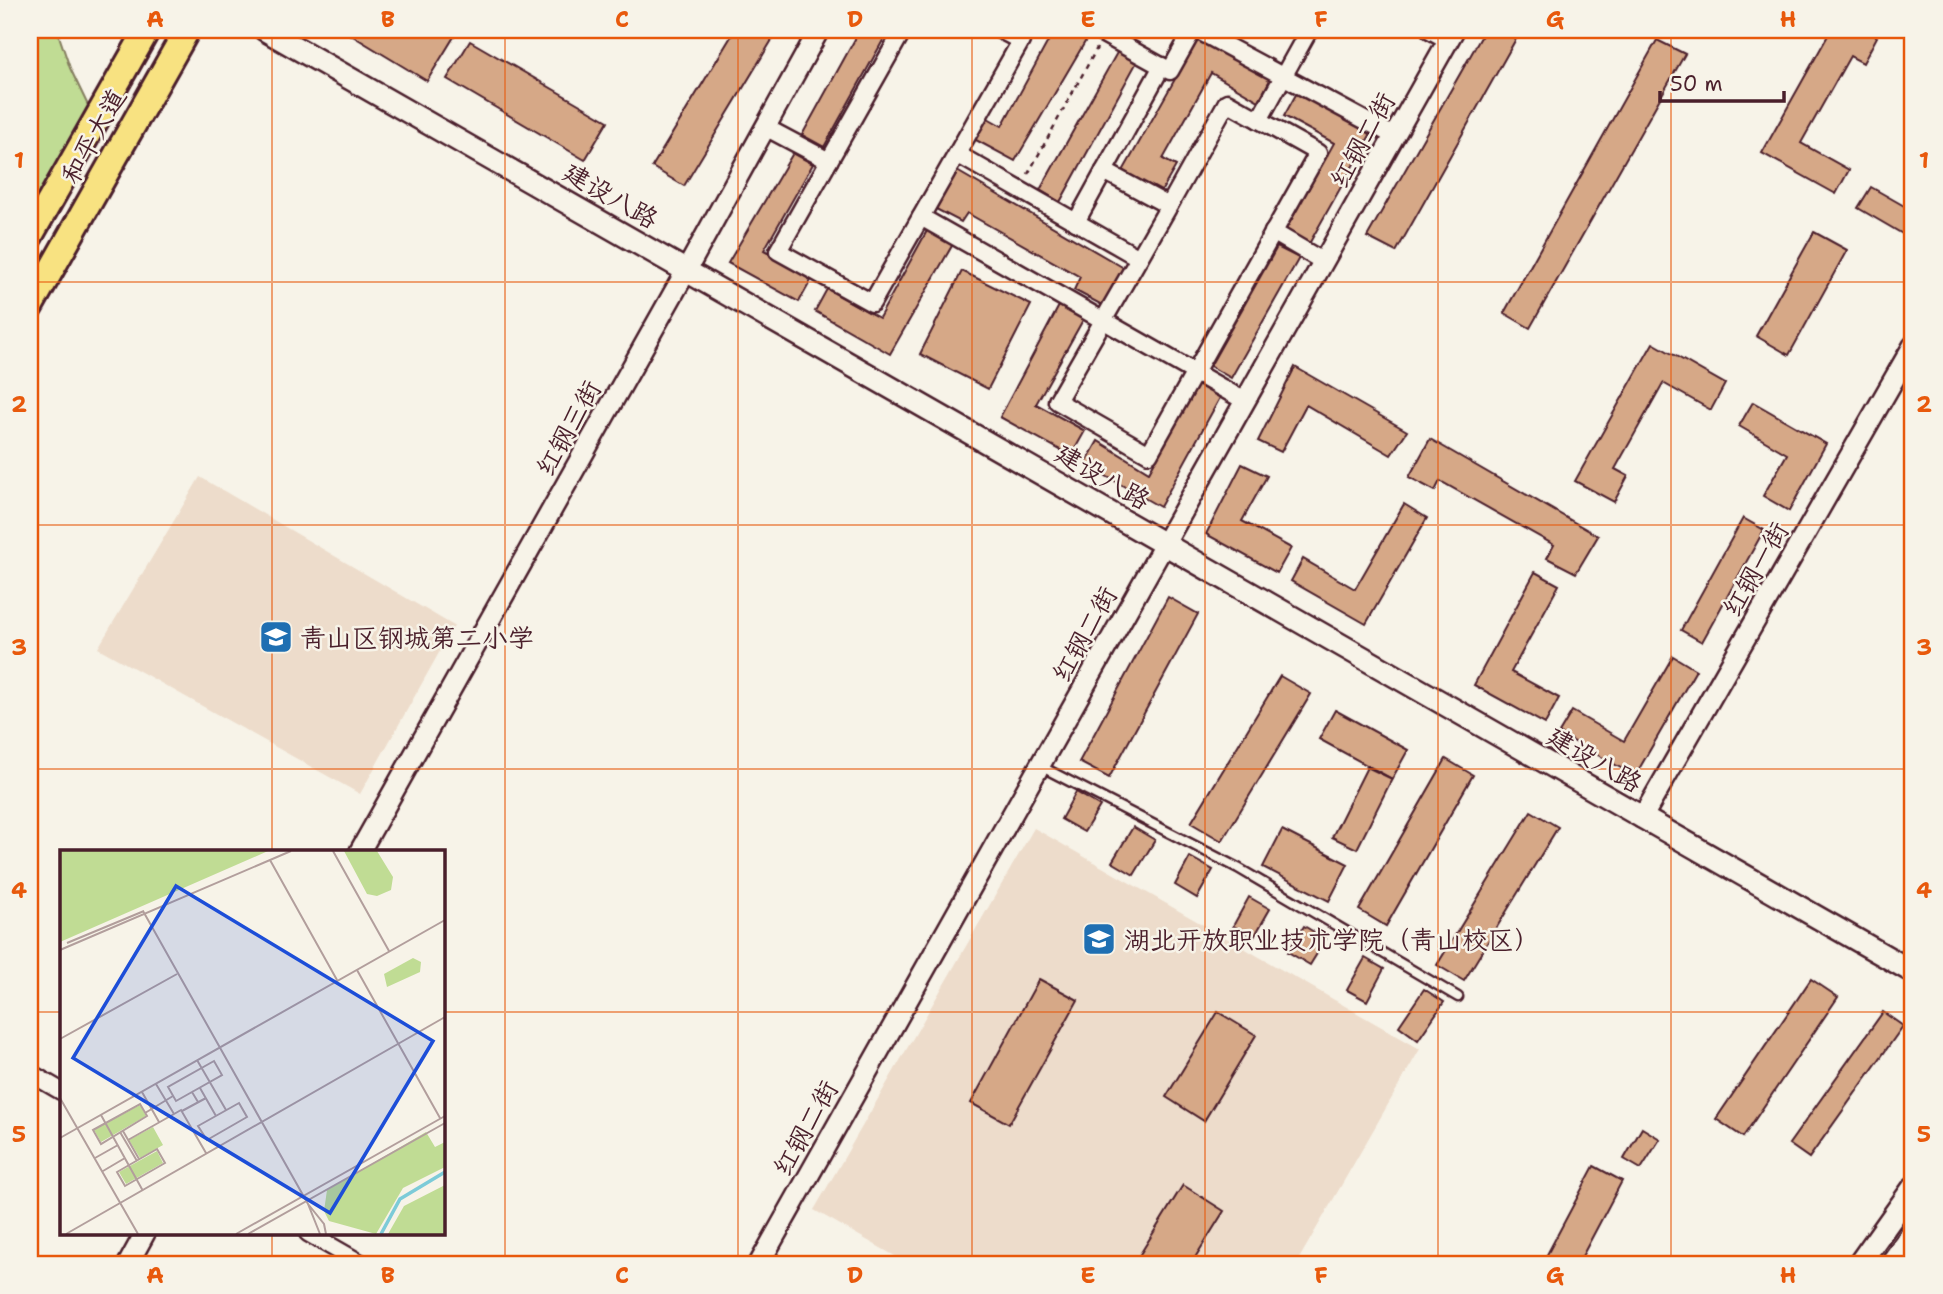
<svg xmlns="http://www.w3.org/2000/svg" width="1943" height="1294" font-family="'Shantell Sans','LXGW WenKai TC',sans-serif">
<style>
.built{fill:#eddccb}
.green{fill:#c0dc94;stroke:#857e60;stroke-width:2}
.building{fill:#d6a887;stroke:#4a1f2b;stroke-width:2}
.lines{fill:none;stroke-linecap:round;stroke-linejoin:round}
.service-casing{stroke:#4a1f2b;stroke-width:13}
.minor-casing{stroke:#4a1f2b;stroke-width:21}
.tertiary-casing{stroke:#4a1f2b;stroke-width:24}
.secondary-casing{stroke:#4a1f2b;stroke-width:26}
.primary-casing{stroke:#4a1f2b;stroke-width:30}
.path{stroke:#4a1f2b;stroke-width:2.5;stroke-dasharray:5 5;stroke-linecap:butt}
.service{stroke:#f7f3e8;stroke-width:8}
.minor{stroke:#f7f3e8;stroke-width:16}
.tertiary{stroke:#f7f3e8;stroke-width:19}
.secondary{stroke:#f7f3e8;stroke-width:21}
.primary{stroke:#f8e281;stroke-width:24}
.grid{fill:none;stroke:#e8590c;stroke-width:2;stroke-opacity:0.55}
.labels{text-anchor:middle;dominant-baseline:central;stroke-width:5;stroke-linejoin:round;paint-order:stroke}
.street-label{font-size:26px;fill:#4a1f2b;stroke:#f7f3e8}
.poi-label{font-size:26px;fill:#4a1f2b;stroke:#f7f3e8;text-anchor:start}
.inset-river{fill:none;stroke:#7ccbd8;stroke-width:3.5}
.inset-road{fill:none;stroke:#b29e9c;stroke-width:2}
.view{fill:#1d4ed8;fill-opacity:0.15;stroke:#1d4ed8;stroke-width:3.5}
.inset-edge{fill:none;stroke:#4a1f2b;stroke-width:3.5}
.neatline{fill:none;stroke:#e8590c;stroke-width:2.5}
.grid-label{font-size:23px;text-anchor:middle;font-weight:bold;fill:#e8590c}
</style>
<rect width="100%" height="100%" fill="#f7f3e8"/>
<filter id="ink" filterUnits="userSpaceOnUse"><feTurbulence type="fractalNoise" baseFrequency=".0143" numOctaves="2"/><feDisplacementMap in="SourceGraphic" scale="14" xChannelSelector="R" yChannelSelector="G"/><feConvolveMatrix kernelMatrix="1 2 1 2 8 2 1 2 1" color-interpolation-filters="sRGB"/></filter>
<g filter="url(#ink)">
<g class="built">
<path d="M200 477 454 626 360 794 98 648Z"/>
<path d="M1034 828 1420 1049 1296 1264H909L814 1210Z"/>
</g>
<path class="green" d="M30 30H57L70 68 94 118 30 235Z"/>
<g class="building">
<path d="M343 30H446L455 35 427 81Z"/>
<path d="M735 30H778L684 186 652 167Z"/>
<path d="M860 30H877L886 35 824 147 802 135Z"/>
<path d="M1040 30H1092L1015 161 974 139 986 117 1002 126 1051 36Z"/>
<path d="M1485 30H1521L1396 252 1367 237Z"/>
<path d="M1831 30H1865L1877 37 1863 63 1850 56 1801 143 1849 170 1836 194 1762 153Z"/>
<path d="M1201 33 1273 74 1259 101 1211 73 1163 159 1176 166 1161 192 1123 171Z"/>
<path d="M1657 40 1685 54 1530 328 1504 313Z"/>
<path d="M470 41 608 121 585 160 447 79Z"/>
<path d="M1119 49 1138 60 1060 202 1040 190Z"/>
<path d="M1299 89 1373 130 1309 244 1285 231 1334 143 1284 116Z"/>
<path d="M793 153 813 164 764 250 813 277 799 302 728 263Z"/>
<path d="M957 171 1124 268 1102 305 1074 290 1080 277 967 213 961 222 936 209Z"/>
<path d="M1871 187 1913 211V240L1858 208Z"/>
<path d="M928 229 953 244 890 354 815 311 827 289 879 318Z"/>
<path d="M1814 232 1847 250 1789 355 1756 336Z"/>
<path d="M1277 247 1299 258 1231 378 1210 366Z"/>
<path d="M962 271 1031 305 988 389 920 354Z"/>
<path d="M1060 304 1084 318 1036 404 1085 431 1071 456 1000 417Z"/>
<path d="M1653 343 1725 384 1711 410 1663 383 1615 469 1628 476 1614 502 1575 481Z"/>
<path d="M1295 367 1407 431 1391 455 1306 405 1281 452 1258 441Z"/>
<path d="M1198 383 1221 396 1160 507 1085 464 1098 441 1149 472Z"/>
<path d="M1753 402 1826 444 1789 511 1763 496 1787 454 1739 426Z"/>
<path d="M1430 439 1598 536 1576 573 1547 558 1554 545 1440 481 1435 491 1409 477Z"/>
<path d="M1242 464 1267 476 1242 521 1291 548 1277 573 1206 534Z"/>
<path d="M1404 504 1427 518 1366 624 1291 581 1303 559 1355 589Z"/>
<path d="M1743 518 1764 530 1702 642 1681 630Z"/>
<path d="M1535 572 1559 585 1511 672 1559 698 1545 724 1474 685Z"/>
<path d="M1168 597 1198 614 1109 778 1079 762Z"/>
<path d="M1673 656 1696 670 1635 776 1559 733 1572 711 1624 741Z"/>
<path d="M1280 676 1311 694 1222 841 1191 823Z"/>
<path d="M1335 710 1408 750 1392 779 1319 739Z"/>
<path d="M1446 759 1473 775 1386 926 1359 910Z"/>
<path d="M1367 767 1392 779 1357 849 1332 837Z"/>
<path d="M1076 792 1100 806 1084 832 1061 819Z"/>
<path d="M1531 811 1558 827 1464 981 1437 965Z"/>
<path d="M1133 827 1155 840 1134 875 1112 862Z"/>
<path d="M1282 830 1348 864 1329 901 1263 867Z"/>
<path d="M1190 857 1213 870 1197 898 1175 885Z"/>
<path d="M1249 897 1270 909 1254 937 1233 926Z"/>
<path d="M1304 926 1326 939 1310 965 1288 952Z"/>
<path d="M1365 958 1384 969 1367 1001 1347 990Z"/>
<path d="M1039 979 1078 1000 1009 1124 971 1103Z"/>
<path d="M1811 979 1838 997 1743 1137 1716 1119Z"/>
<path d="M1424 989 1444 1002 1418 1040 1399 1026Z"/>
<path d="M1218 1012 1256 1035 1204 1121 1166 1097Z"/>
<path d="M1883 1012 1903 1026 1809 1158 1789 1144Z"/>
<path d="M1642 1128 1660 1139 1641 1169 1624 1159Z"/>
<path d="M1594 1166 1622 1181 1578 1264H1542Z"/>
<path d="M1183 1185 1224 1211 1191 1264H1134Z"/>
</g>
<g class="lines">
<defs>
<path id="service" d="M1040 766 1238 868 1458 997"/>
<g id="minor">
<path d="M903 30 778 251 872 303 1021 41 1000 30"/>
<path d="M1096 30 1170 71 1193 30"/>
<path d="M1197 30 1394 136"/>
<path d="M1430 30 1448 40"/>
<path d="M1259 120 1309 30"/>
<path d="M765 127 829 161"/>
<path d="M957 154 1139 258"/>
<path d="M1104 171 1169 206 1227 102 1318 153 1149 454 1057 401 1169 206"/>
<path d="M921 217 1245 401"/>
<path d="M1076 222 1162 66"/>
<path d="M1273 232 1324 262"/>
<path d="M30 1073 61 1091"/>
<path d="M308 1233 362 1264"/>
</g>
<g id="tertiary">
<path d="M1642 818 1913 346"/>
<path d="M360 851 686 271 819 30"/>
<path d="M128 1264 145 1233"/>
<path d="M759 1264 1454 30"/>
</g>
<g id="secondary">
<path d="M265 30 1913 972"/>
<path d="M1859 1264 1913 1188"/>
<path d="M1891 1264 1913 1233"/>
</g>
<g id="primary">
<path d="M30 236 147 30"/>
<path d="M30 307 187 30"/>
</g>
</defs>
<use href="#service" class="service-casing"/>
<use href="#minor" class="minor-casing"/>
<use href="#tertiary" class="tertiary-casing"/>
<use href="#secondary" class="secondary-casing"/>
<use href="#primary" class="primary-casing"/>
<path class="path" d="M1028 174 1097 48"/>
<use href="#service" class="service"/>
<use href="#minor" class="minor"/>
<use href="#tertiary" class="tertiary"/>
<use href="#secondary" class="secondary"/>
<use href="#primary" class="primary"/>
</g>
</g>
<path class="grid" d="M272 30V851M505 30V1264M738 30V1264M972 30V1264M1205 30V1264M1438 30V1264M1671 30V1264M30 282H1913M30 525H1913M30 769H1913M30 1012H61M443 1012H1913M272 1233V1264"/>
<defs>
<symbol id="school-square" viewBox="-11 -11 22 22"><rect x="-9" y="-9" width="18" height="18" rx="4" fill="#1f6fb2" stroke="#f7f3e8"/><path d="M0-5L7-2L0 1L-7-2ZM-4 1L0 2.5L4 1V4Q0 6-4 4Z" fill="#fff"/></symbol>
<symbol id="university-square" viewBox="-11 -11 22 22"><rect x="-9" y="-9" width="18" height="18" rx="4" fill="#1f6fb2" stroke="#f7f3e8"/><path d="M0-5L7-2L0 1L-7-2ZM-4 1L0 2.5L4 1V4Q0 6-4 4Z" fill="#fff"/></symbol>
</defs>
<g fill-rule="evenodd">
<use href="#school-square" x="257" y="618" width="38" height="38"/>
<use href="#university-square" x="1080" y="920" width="38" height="38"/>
</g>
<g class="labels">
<g class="street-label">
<text transform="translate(93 136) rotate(-61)">和平大道</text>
<text transform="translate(1362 140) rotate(-61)">红钢二街</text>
<text transform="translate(611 195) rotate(30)">建设八路</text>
<text transform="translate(568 428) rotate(-61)">红钢三街</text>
<text transform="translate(1103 476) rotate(30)">建设八路</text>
<text transform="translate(1755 569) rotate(-60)">红钢一街</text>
<text transform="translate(1084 634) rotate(-61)">红钢二街</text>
<text transform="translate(1595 759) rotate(30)">建设八路</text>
<text transform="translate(805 1128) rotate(-61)">红钢二街</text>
</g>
<g class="poi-label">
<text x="300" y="637">青山区钢城第二小学</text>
<text x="1124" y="939">湖北开放职业技术学院（青山校区）</text>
</g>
</g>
<g transform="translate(60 850)">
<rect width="385" height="385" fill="#f7f3e8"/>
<path d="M0 1H208L0 92ZM284 1H317L333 27 331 40 317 46 307 44ZM353 108 361 112 360 122 327 137 324 124ZM80 255 86 266 41 292 34 280ZM93 277 103 295 80 308 69 290ZM366 282 375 297 385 292V317L343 338 316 384 269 371 264 361 267 340ZM97 301 103 313 66 334 59 322ZM385 335V384H328L344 356Z" fill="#c0dc94"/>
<path class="inset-river" d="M321 384 340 349 385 322"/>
<path class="inset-road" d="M273 1 329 101M210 10 277 130M83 61 248 354 260 384M7 93 84 61M0 100 231 1M297 120 380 268M0 189 117 124M137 210 166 260M96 234 114 264 121 260 146 303M140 238 156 266M82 242 99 272M132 242 162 225 154 211 108 237 116 251 132 242 138 252M0 248 78 384M179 253 187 267 147 290 138 276ZM80 254 87 266 41 294 33 280ZM122 261 146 248M85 263 113 246M41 265 83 341M63 281 79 309M60 282 77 311M0 288 385 70M68 290 114 264M97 299 105 313 65 336 57 322ZM35 308 58 295M43 321 65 308M248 354 264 374 266 384M6 384 385 167M176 384 385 266M188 384 385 273"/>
<path class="view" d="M116 36 373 191 270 363 13 208Z"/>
<rect width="385" height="385" class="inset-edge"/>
</g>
<rect width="1943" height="1294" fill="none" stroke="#f7f3e8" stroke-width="77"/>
<path d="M1660 91v10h124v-10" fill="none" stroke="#4a1f2b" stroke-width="3.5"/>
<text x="1670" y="91" font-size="21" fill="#4a1f2b" stroke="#f7f3e8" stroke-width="5" paint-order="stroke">50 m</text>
<rect x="38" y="38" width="1866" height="1218" class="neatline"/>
<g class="grid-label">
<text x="155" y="27">A</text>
<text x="388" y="27">B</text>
<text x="622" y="27">C</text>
<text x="855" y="27">D</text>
<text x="1088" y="27">E</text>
<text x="1321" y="27">F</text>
<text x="1555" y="27">G</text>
<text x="1788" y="27">H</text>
<text x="19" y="168">1</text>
<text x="1924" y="168">1</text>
<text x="19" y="412">2</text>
<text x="1924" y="412">2</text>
<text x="19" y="655">3</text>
<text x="1924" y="655">3</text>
<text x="19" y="898">4</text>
<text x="1924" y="898">4</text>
<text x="19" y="1142">5</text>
<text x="1924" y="1142">5</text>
<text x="155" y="1283">A</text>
<text x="388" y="1283">B</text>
<text x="622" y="1283">C</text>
<text x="855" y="1283">D</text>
<text x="1088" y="1283">E</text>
<text x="1321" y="1283">F</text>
<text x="1555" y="1283">G</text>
<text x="1788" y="1283">H</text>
</g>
</svg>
